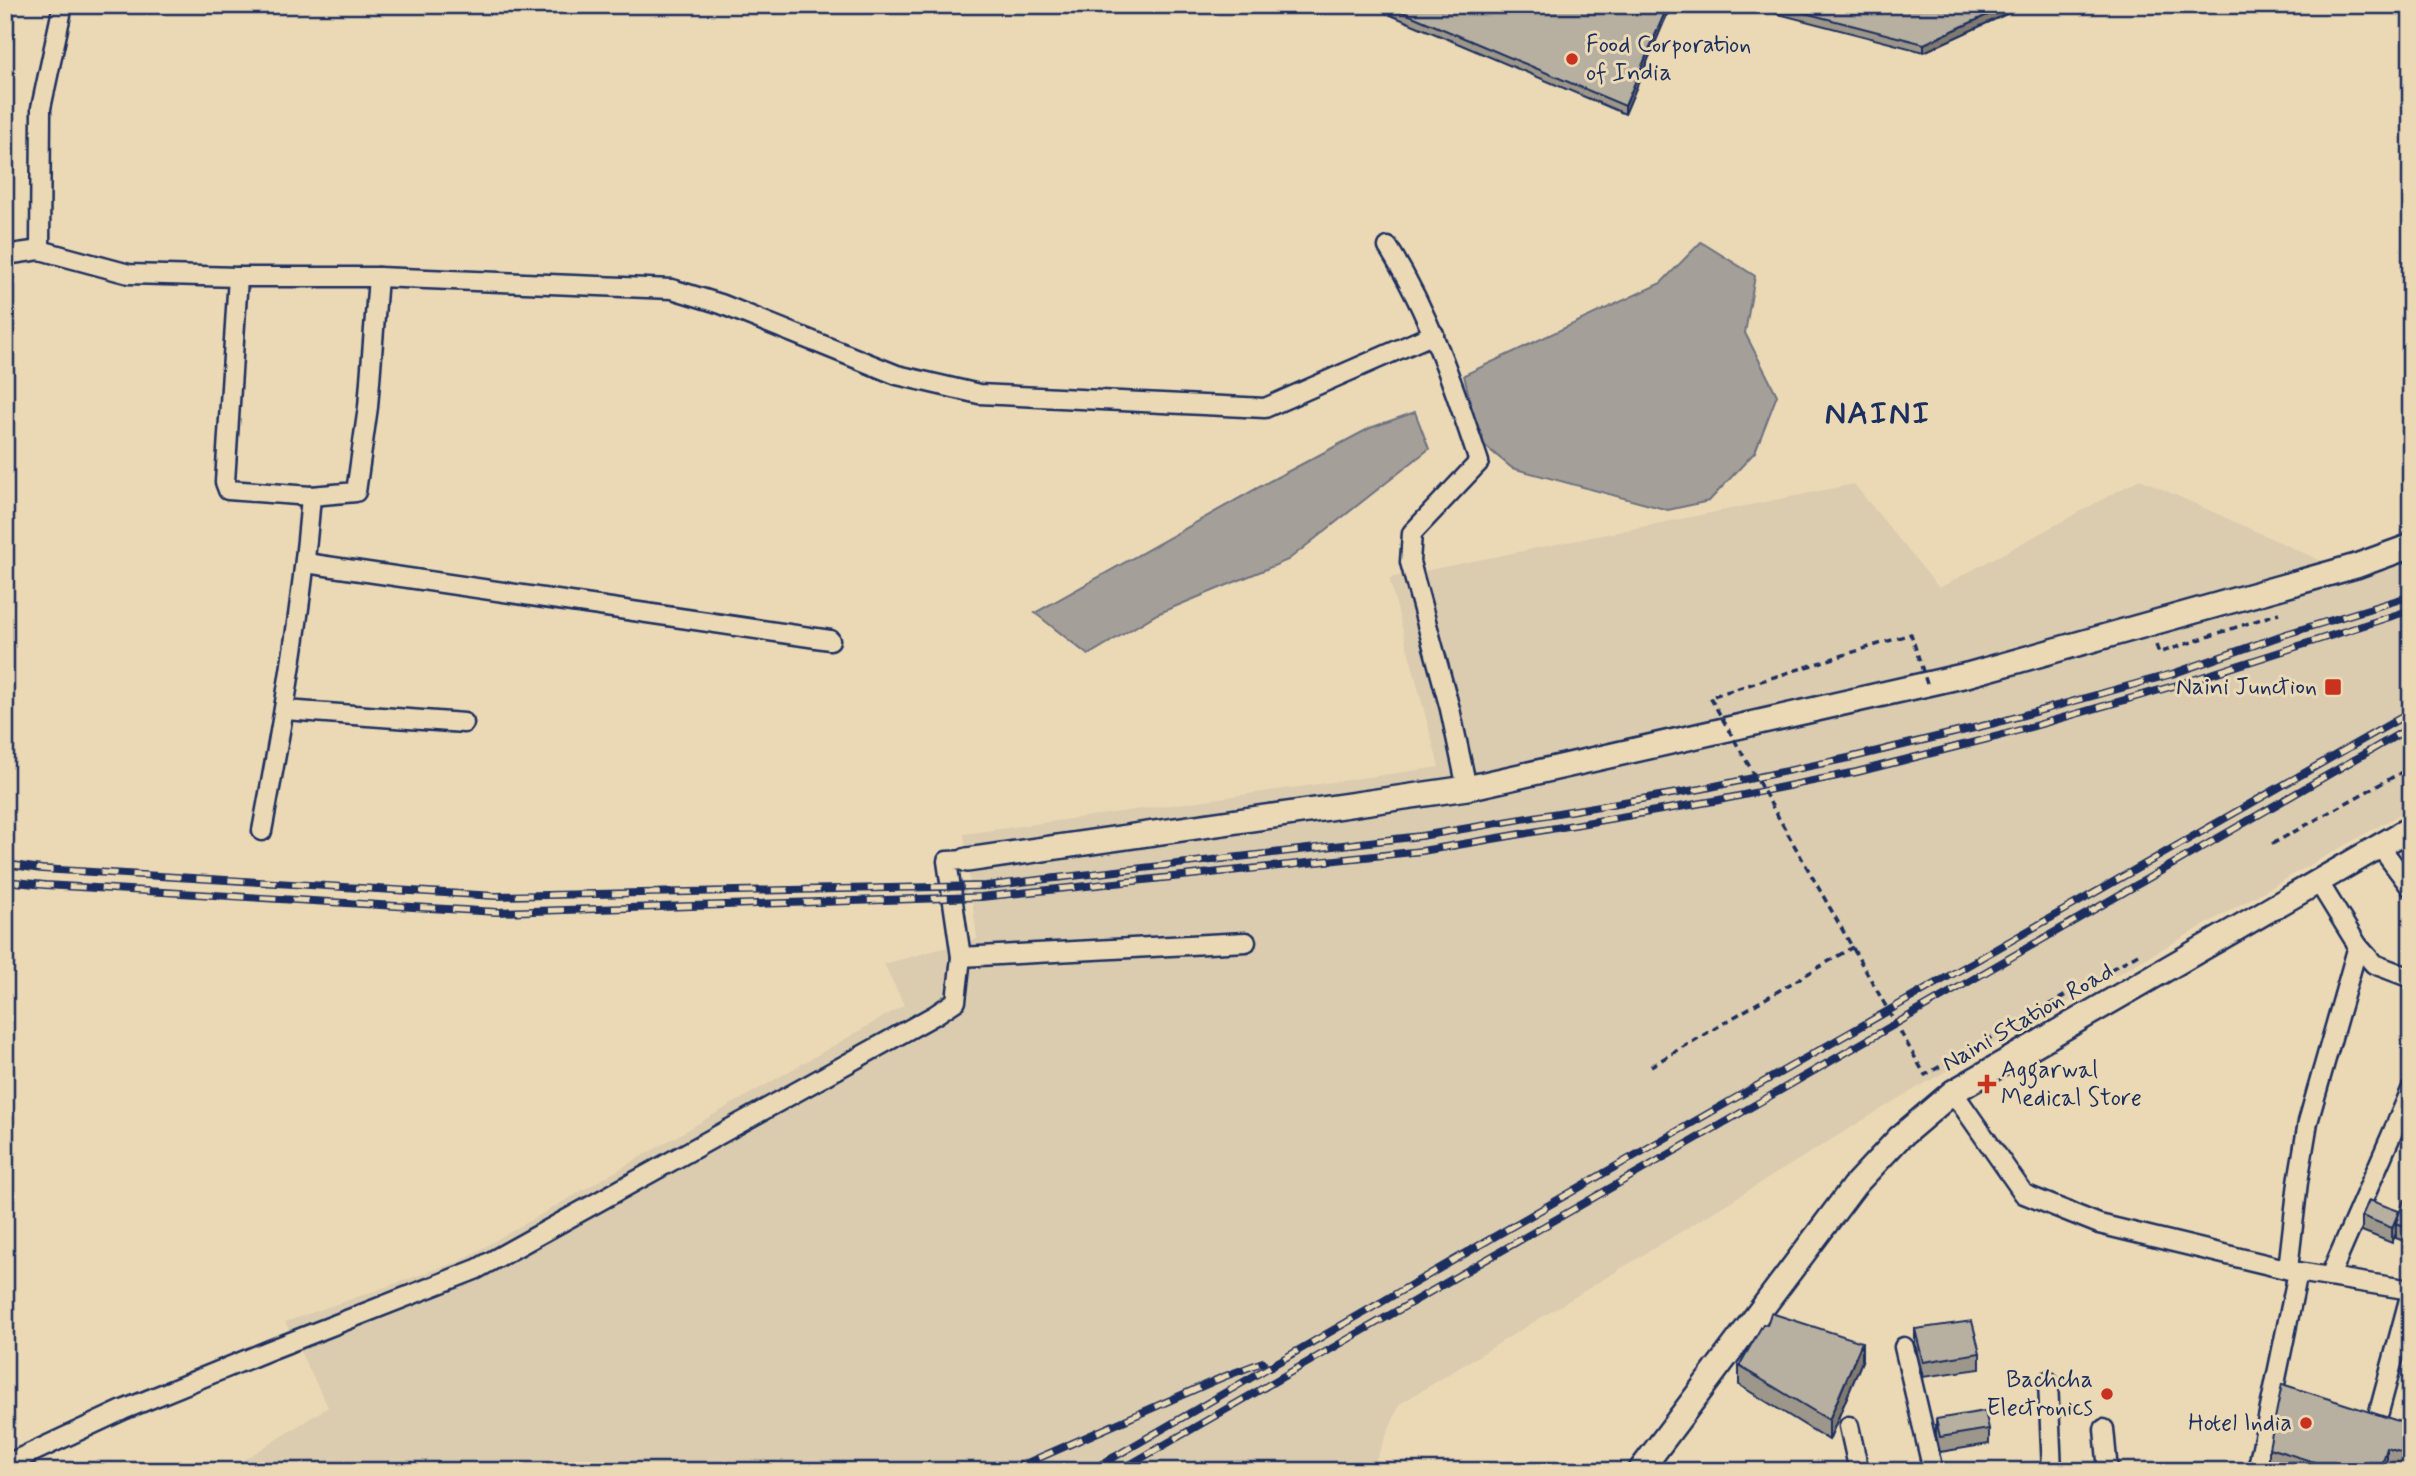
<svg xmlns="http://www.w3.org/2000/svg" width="2416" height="1476" font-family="Mynerve,sans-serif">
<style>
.built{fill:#dbccaf}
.water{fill:#a49f98;stroke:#6d7281;stroke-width:2}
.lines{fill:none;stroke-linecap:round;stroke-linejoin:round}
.minor-casing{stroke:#1b2f5e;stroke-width:23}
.tertiary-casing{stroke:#1b2f5e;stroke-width:28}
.path{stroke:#1b2f5e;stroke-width:3.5;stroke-dasharray:7 5;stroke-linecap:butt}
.minor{stroke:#ebd9b6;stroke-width:18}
.tertiary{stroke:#ebd9b6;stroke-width:23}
.rail-casing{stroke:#1b2f5e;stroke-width:8}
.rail{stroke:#ebd9b6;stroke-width:5;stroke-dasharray:16;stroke-linecap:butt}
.path-bridge{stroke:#1b2f5e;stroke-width:3.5;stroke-dasharray:7 5;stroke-linecap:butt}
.wall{fill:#9d968a;stroke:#1b2f5e;stroke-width:2}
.shaded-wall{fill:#807a70;stroke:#1b2f5e;stroke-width:2}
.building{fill:#b7afa0;stroke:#1b2f5e;stroke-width:2}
.poi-dot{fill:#c8321e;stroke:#ebd9b6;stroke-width:2.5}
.labels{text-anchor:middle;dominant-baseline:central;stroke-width:6;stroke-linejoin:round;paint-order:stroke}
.poi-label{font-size:24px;fill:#1b2f5e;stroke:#ebd9b6;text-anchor:end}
.street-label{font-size:24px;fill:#1b2f5e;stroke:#ebd9b6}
.district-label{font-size:32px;font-weight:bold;letter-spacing:2px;fill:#1b2f5e;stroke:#ebd9b6}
</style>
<rect width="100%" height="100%" fill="#ebd9b6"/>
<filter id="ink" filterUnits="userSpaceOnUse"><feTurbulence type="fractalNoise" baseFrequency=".0143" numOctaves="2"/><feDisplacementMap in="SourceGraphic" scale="14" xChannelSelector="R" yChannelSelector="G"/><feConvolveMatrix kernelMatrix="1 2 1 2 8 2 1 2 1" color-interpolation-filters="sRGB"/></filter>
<g filter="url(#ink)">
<path class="built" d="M2140 479 2355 576 2411 555V808L1901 1097 1400 1404 1371 1471H226L328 1407 285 1322 460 1261 904 1005 884 964 977 939 964 834 1439 767 1389 578 1854 484 1939 588Z"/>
<g class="water">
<path d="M1701 242 1755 276 1745 333 1777 395 1755 452 1709 501 1668 510 1512 468 1479 441 1464 375 1661 283Z"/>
<path d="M1415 412 1429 449 1288 560 1157 614 1088 655 1035 613 1270 481 1370 428Z"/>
</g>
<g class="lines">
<defs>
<g id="minor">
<path d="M1388 247C1430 314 1454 387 1479 462L1412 533 1410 562 1450 709 1467 788"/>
<path d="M40 250 41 108 63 5"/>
<path d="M5 255 40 250 129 274 238 277H378L672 289 721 304 897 375 979 394 1265 408 1434 334"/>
<path d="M238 277 225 482 228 490 311 496 356 492 368 407 378 277"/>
<path d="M306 563 830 640"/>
<path d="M285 710 464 723"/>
<path d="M262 831C283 720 302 609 311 496"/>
<path d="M2379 845 2411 888"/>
<path d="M967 860 947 861 961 957 1246 942"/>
<path d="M2318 881 2358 946 2374 964 2411 978"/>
<path d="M1953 1092 2024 1194 2099 1224 2298 1272 2411 1290"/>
<path d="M2288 1269 2298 1182 2308 1122 2358 946"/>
<path d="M2330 1276 2411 1090"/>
<path d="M1904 1347 1933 1471"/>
<path d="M2048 1381 2052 1471"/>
<path d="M2379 1412 2411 1292"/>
<path d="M1849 1426 1859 1471"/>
<path d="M2104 1429 2108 1471"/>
<path d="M5 1465 123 1410 270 1350 477 1269 935 1015 956 1001 961 957"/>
<path d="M2257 1471 2298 1272"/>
</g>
<g id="tertiary">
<path d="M967 860 1467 788 1967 675 2356 566 2411 546"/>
<path d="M1640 1471 1854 1186 1899 1138 1953 1092 2411 828"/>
</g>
</defs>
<use href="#minor" class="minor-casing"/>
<use href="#tertiary" class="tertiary-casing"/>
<g class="path">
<path d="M2156 645 2159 653 2279 613"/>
<path d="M2272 844 2411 767"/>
<path d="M1651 1066 1853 947"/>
</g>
<use href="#minor" class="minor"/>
<use href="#tertiary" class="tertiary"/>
<defs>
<g id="rail">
<path d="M5 864 42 869 496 896 986 886 1421 836 1701 789 1853 757 1995 723 2172 674 2286 634 2411 596"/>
<path d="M5 881 45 885 497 912 981 897 1422 851 1714 801 1857 772 1999 736 2177 685 2411 610"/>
<path d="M1009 1471 1223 1377 1263 1362"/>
<path d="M1090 1471 1606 1172 2411 712"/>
<path d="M1119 1471 2411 727"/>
</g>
</defs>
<use href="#rail" class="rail-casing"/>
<use href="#rail" class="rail"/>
<path class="path-bridge" d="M1927 684 1911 634 1710 697 1925 1075 2138 954"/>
</g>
<g class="wall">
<path d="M1367 5H1516L1520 7 1671 5 1625 114Z"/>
<path d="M1744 5H2026L1924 52Z"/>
<path d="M2411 1202V1244L2396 1238V1233L2392 1243 2362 1231V1216H2399Z"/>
<path d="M1915 1329 1980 1353V1369L1923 1377 1915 1344Z"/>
<path d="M1862 1361 1829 1440 1739 1385V1366Z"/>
<path d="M1936 1419 1989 1429V1444L1940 1452 1936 1435Z"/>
<path d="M2411 1425V1461L2408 1471H2269V1448Z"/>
</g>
<g class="shaded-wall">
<path d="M1668 5H1671L1625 114V106Z"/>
<path d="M2009 5H2026L1924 52V44Z"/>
<path d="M2399 1211V1224L2396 1223V1233L2392 1243V1228Z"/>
<path d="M1862 1342V1361L1829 1440V1420Z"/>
<path d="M2411 1438V1461L2408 1471H2406V1454Z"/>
<path d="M2387 1448V1471H2380Z"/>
</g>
<g class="building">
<path d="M1386 5H1516L1520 7 1525 5H1668L1625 106Z"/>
<path d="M1774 5H2009L1924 44Z"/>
<path d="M2369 1200 2399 1211 2392 1228 2362 1216Z"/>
<path d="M2404 1200 2411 1202V1228L2396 1223Z"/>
<path d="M1771 1313 1862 1342 1829 1420 1739 1366 1763 1324 1767 1325Z"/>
<path d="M1972 1321 1980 1353 1923 1362 1915 1329Z"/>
<path d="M2282 1384 2411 1425V1438L2406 1454 2387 1448 2380 1471H2343L2269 1448Z"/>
<path d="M1985 1411 1989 1429 1940 1437 1936 1419Z"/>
</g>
</g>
<g class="poi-dot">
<circle cx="1572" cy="59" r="7"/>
<rect x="2324" y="678" width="18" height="18" rx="3.5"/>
<path d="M1983.5 1073.5h7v7h7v7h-7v7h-7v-7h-7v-7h7z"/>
<circle cx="2107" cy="1394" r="7"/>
<circle cx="2306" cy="1423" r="7"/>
</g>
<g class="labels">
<g class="poi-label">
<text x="1586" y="45" text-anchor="start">Food Corporation<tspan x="1586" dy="28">of India</tspan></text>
<text x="2317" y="687">Naini Junction</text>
<text x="2001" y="1070" text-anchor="start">Aggarwal<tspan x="2001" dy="28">Medical Store</tspan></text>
<text x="2093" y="1380">Bachcha<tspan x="2093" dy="28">Electronics</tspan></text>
<text x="2292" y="1423">Hotel India</text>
</g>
<g class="street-label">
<text transform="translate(2028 1018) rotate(-30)">Naini Station Road</text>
</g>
<g class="district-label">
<text x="1878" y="414">NAINI</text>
</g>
</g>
<rect width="2416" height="1476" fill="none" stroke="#ebd9b6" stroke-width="28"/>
<rect x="14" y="14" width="2388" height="1448" fill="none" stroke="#1b2f5e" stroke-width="2.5" filter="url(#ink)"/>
</svg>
